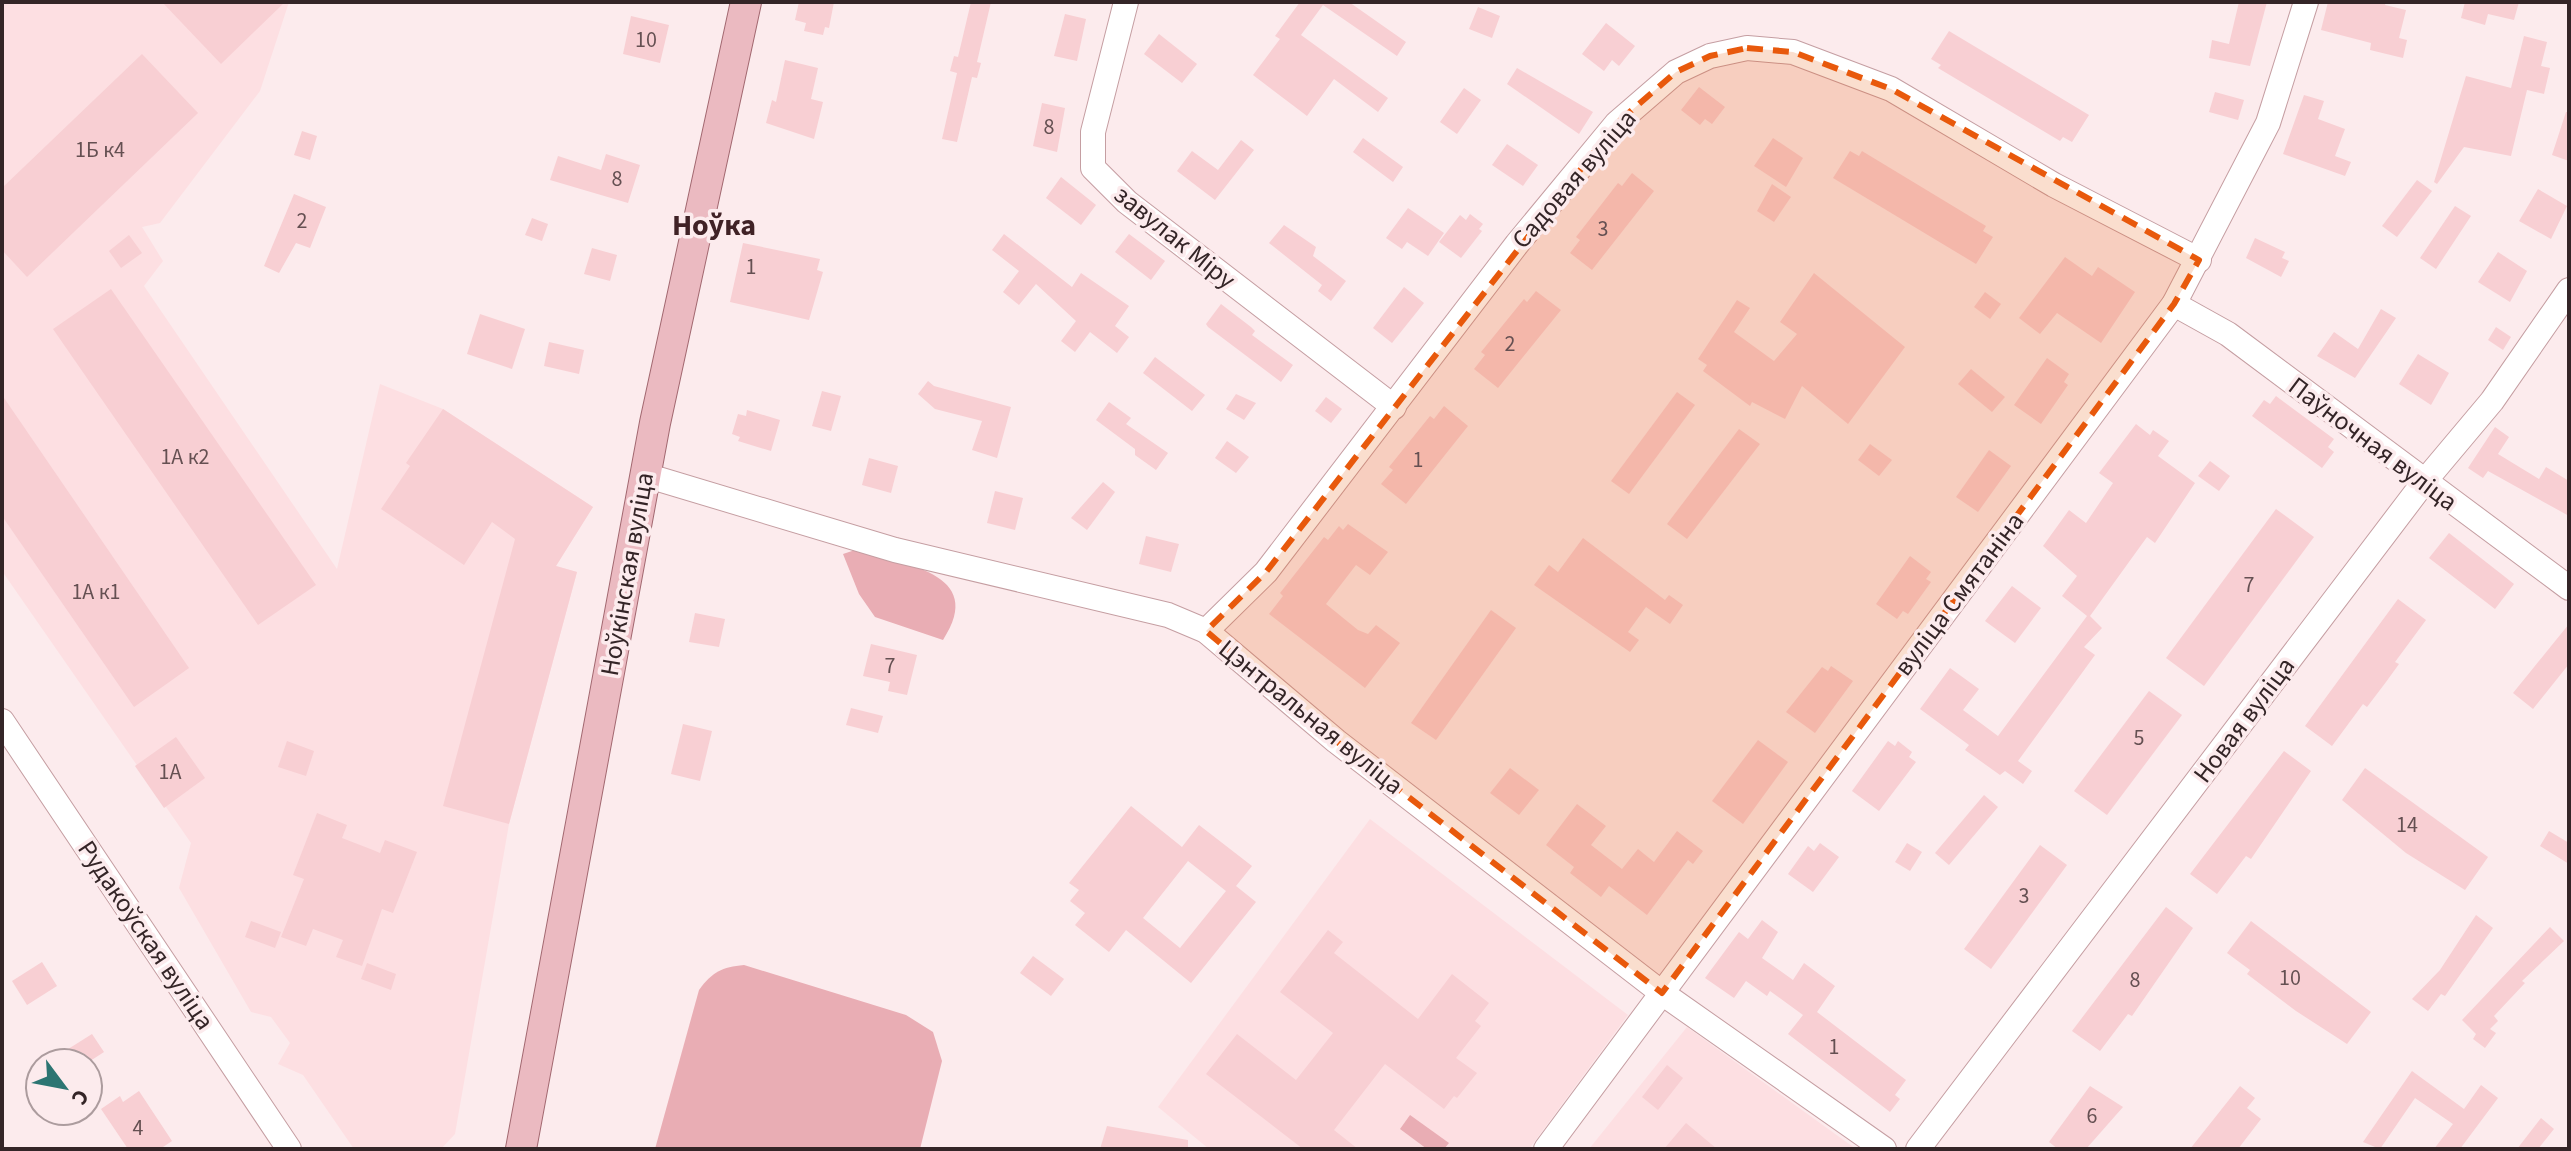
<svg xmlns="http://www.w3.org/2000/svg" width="2571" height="1151" font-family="'Source Sans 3',sans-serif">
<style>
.built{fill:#fddfe2}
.green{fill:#e9adb4}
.building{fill:#f8cfd3;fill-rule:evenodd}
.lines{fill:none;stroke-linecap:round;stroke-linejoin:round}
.minor-casing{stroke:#c59ea2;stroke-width:26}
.major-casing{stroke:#a26870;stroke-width:32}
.minor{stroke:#fff;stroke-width:24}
.major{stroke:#ebbac1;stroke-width:30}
.marked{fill:#e8590c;fill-opacity:0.2;stroke:#e8590c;stroke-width:6;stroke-dasharray:16 10;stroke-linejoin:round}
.labels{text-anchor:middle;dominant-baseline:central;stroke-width:7;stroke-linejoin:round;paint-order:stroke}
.number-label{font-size:22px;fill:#655052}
.street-label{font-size:26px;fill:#342527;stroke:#fcebed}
.quarter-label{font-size:30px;font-weight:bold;fill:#402226;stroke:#fcebed}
</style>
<rect width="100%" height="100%" fill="#fcebed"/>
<g class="built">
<path d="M2 2H289L260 91 160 223 142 227 163 261 144 286 337 569 380 384 443 409 593 507 556 566 577 572 509 824 455 1134 441 1149H354L303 1075 278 1064 290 1043 271 1017 251 1012 179 888 191 843 2 571Z"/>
<path d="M1370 819 1628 1015 1529 1149H1209L1158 1107Z"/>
<path d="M1687 1027 1856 1149H1589Z"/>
</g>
<g class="green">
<path d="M855 550C902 564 988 572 943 640L875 617 859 594 843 554Z"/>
<path d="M744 965 906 1015 933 1032 942 1061 920 1149H655L699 990C712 972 722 967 744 965Z"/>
<path d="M1410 1115 1449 1143 1444 1149H1427L1400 1129Z"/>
</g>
<g class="building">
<path d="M162 2H285L221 64Z"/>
<path d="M799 2H834L829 28 825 27 823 35 804 31 806 23 795 20Z"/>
<path d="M971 2H991L977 62 981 63 977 78 972 77 957 142 942 139 957 73 950 71 954 56 958 57Z"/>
<path d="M1300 2H1349L1406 42 1397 56 1323 5 1301 35 1388 98 1378 112 1334 79 1307 116 1253 75 1280 39 1275 36Z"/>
<path d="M2239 2H2267L2250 66 2209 58 2212 40 2229 44Z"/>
<path d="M2328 2H2386L2385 5 2406 10 2399 38 2407 40 2403 58 2370 50 2371 43 2321 30Z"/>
<path d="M2465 2H2519L2514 20 2488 14 2485 25 2461 18Z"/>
<path d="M1478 7 1500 16 1492 38 1469 29Z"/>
<path d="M1065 14 1086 19 1077 61 1054 56Z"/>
<path d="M631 16 669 25 660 63 623 54Z"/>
<path d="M1606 23 1635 46 1619 66 1612 60 1604 71 1582 54Z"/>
<path d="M1949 31 2089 115 2072 142 2063 137 2060 141 1938 68 1941 65 1931 59Z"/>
<path d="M1159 34 1197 64 1182 83 1144 54Z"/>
<path d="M2524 36 2547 42 2541 66 2550 68 2544 94 2527 90 2511 156 2464 147 2437 184 2434 182 2466 76 2511 88Z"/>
<path d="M142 54 198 113 27 277 2 250V188Z"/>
<path d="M785 60 818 68 811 99 823 102 814 139 766 123 772 100 776 102Z"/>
<path d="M1517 68 1593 112 1579 134 1507 84Z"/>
<path d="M1699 87 1725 107 1712 124 1705 119 1700 125 1681 110Z"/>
<path d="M1464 88 1481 100 1457 134 1440 122Z"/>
<path d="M2215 92 2244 100 2238 120 2209 112Z"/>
<path d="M2304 95 2324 101 2318 119 2345 129 2335 156 2351 162 2345 176 2283 154Z"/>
<path d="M1042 103 1065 108 1057 152 1033 146Z"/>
<path d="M2566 112H2569V161L2552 155Z"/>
<path d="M302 131 317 136 310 160 294 155Z"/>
<path d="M1363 138 1403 167 1393 182 1353 152Z"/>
<path d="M1773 138 1803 158 1786 187 1754 166Z"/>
<path d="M1241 140 1254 150 1215 200 1177 171 1192 151 1218 170Z"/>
<path d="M1507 144 1538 165 1523 186 1492 165Z"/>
<path d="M1850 151 1859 156 1862 151 1986 226 1983 231 1993 237 1976 264 1833 178Z"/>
<path d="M606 154 640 165 628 203 550 180 558 156 601 170Z"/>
<path d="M1632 173 1654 191 1592 270 1570 253 1580 240 1576 237 1618 183 1622 186Z"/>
<path d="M1061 177 1096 205 1081 225 1046 198Z"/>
<path d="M2417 180 2432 191 2397 237 2382 226Z"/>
<path d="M1772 184 1791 197 1774 222 1757 211Z"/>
<path d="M2538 189 2567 206 2551 239 2519 221Z"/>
<path d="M294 194 326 207 310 248 296 243 279 273 264 266Z"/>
<path d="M2455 206 2471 216 2436 269 2420 258Z"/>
<path d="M1408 208 1444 233 1428 256 1407 242 1402 249 1386 238Z"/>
<path d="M1470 214 1483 224 1479 229 1482 231 1461 258 1439 242 1460 215 1466 220Z"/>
<path d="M532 218 548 224 542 241 525 235Z"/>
<path d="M1284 225 1316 247 1313 256 1346 281 1331 301 1318 291 1322 285 1269 243Z"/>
<path d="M1004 234 1072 287 1081 273 1129 306 1115 326 1129 337 1117 353 1090 332 1075 352 1061 341 1076 321 1036 284 1019 305 1003 292 1019 271 992 250Z"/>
<path d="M1129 234 1165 261 1151 280 1115 252Z"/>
<path d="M129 235 142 253 121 268 109 251Z"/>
<path d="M2255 238 2285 252 2282 258 2289 261 2281 277 2246 258Z"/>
<path d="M743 243 820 259 817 270 823 272 809 320 730 302Z"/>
<path d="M592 248 617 255 610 281 584 274Z"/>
<path d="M2498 252 2527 271 2510 302 2478 282Z"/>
<path d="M2065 257 2092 276 2098 267 2135 292 2101 343 2057 313 2040 334 2019 318Z"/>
<path d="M1814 273 1905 347 1848 424 1802 386 1785 419 1752 402 1750 406 1703 371 1707 365 1698 359 1737 300 1750 308 1734 332 1774 361 1797 334 1780 322Z"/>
<path d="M1404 287 1424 303 1392 343 1373 328Z"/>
<path d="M111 289 316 585 258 625 53 329Z"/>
<path d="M1536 291 1561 310 1498 388 1474 369 1485 355 1481 352 1524 299 1527 302Z"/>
<path d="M1985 292 2001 304 1990 319 1974 307Z"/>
<path d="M1221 304 1251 327 1255 331 1252 335 1293 365 1281 382 1208 327 1206 324Z"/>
<path d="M2381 309 2396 318 2355 378 2317 356 2334 332 2358 349Z"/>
<path d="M480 314 525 329 512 369 467 354Z"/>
<path d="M2496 327 2511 337 2503 350 2488 340Z"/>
<path d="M549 342 584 350 579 374 544 366Z"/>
<path d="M2418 354 2449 373 2431 405 2399 384Z"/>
<path d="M1155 357 1205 395 1192 411 1143 373Z"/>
<path d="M2047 358 2069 374 2064 382 2068 385 2041 424 2014 405Z"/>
<path d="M1971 369 2005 397 1992 412 1958 384Z"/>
<path d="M928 381 934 386 1011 407 997 458 972 450 982 421 935 409 918 394Z"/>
<path d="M822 391 841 396 831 431 812 426Z"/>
<path d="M1677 392 1695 405 1629 494 1611 481Z"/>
<path d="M1236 394 1256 403 1244 420 1226 409Z"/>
<path d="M2 395 189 668 134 707 2 516Z"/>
<path d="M2276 396 2334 439 2328 447 2334 452 2322 468 2252 416 2264 400 2270 404Z"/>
<path d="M1326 397 1342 409 1331 423 1315 411Z"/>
<path d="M1109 402 1131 418 1126 424 1168 453 1156 470 1135 455V449L1096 420Z"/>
<path d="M1444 406 1468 426 1406 504 1381 484 1393 470 1389 467 1430 416 1434 419Z"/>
<path d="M443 409 593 507 556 566 577 572 509 824 443 806 515 539 492 522 464 565 381 509 410 466 406 463Z"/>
<path d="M747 410 780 420 771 451 738 441 740 437 732 434 738 414 746 416Z"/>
<path d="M2136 424 2150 435 2153 430 2169 441 2158 456 2195 483 2155 543 2147 537 2090 616 2102 628 2084 647 2095 655 2018 761 2032 771 2023 784 2005 771 2000 775 1965 750 1969 745 1920 709 1950 668 1979 689 1963 710 1998 736 2087 616 2062 596 2077 576 2043 546 2069 510 2086 523 2113 483 2099 473Z"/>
<path d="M2495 427 2509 437 2498 454 2539 479 2546 467 2569 481V516L2488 471 2483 478 2468 468Z"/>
<path d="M1739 429 1760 444 1687 539 1667 524Z"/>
<path d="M1227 441 1249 457 1236 473 1215 458Z"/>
<path d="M1870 444 1892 460 1879 476 1858 460Z"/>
<path d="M1989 450 2011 466 1978 512 1956 497Z"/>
<path d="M869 458 898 466 891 493 862 485Z"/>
<path d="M2210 461 2230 476 2219 491 2198 476Z"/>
<path d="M1103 482 1115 492 1087 530 1071 518Z"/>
<path d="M995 491 1023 498 1015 530 987 523Z"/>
<path d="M2276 509 2314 537 2204 686 2166 658Z"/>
<path d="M1348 524 1388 552 1370 575 1356 565 1326 604 1358 630 1368 634 1376 625 1400 643 1365 688 1269 614 1283 596 1280 593 1324 537 1328 540 1339 526 1343 530Z"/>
<path d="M2449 533 2514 584 2495 609 2429 558Z"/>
<path d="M1146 536 1179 544 1171 572 1139 564Z"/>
<path d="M1583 538 1665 600 1669 595 1683 605 1670 624 1646 607 1628 632 1639 640 1630 652 1534 585 1549 565 1558 572Z"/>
<path d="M1910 556 1931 572 1926 579 1931 582 1908 614 1903 611 1897 619 1876 604Z"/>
<path d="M2012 586 2041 608 2015 643 1985 621Z"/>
<path d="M2398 599 2426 620 2395 662 2399 664 2386 682 2367 707 2363 704 2332 746 2305 726Z"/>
<path d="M1491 610 1516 628 1436 740 1411 723Z"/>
<path d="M695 613 725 619 719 647 689 642Z"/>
<path d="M2569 624V664L2533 709 2513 693Z"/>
<path d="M871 644 917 655 907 695 888 691 890 682 863 676Z"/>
<path d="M1831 666 1853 681 1815 733 1786 712 1822 667 1828 671Z"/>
<path d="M2149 691 2182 715 2107 815 2074 791Z"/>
<path d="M851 708 883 716 878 733 846 725Z"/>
<path d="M683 724 712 731 700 781 671 774Z"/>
<path d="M176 737 205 778 164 808 135 766Z"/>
<path d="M1758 740 1788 762 1743 824 1712 801Z"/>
<path d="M287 741 314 751 306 776 278 767Z"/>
<path d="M1888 741 1895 746 1898 741 1912 752 1909 757 1916 762 1879 811 1852 791Z"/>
<path d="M2284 751 2311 771 2251 859 2246 856 2217 894 2190 874Z"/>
<path d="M1510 768 1539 790 1519 815 1490 793Z"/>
<path d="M2365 768 2488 857 2465 890 2406 853 2342 800Z"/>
<path d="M1984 795 1998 807 1949 865 1935 853Z"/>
<path d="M1577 804 1606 826 1591 845 1622 869 1638 849 1654 862 1677 831 1703 851 1693 864 1688 860 1647 915 1609 886 1601 897 1570 873 1574 867 1546 845Z"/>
<path d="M1131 806 1182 847 1199 825 1252 866 1236 886 1256 902 1191 983 1126 930 1109 952 1075 925 1085 913 1070 901 1079 890 1069 883ZM1188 861 1226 891 1180 948 1143 918Z"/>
<path d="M317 813 347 825 342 838 373 850 380 853 385 840 417 852 393 913 382 909 362 966 336 957 343 940 313 929 306 946 281 937 304 879 293 875Z"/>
<path d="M2549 831 2569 843V864L2540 846Z"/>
<path d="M1820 843 1839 857 1813 892 1788 874 1808 846 1814 851Z"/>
<path d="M1907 843 1922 852 1910 871 1895 862Z"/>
<path d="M2040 845 2067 865 1991 969 1964 949Z"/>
<path d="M2166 907 2193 928 2132 1016 2128 1014 2100 1051 2072 1031Z"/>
<path d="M2476 915 2493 928 2445 996 2441 994 2428 1011 2412 999 2440 970Z"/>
<path d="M1762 920 1778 932 1762 958 1793 980 1804 963 1835 986 1817 1012 1906 1080 1895 1095 1900 1099 1890 1112 1788 1034 1803 1015 1770 991 1767 996 1746 981 1734 998 1705 978 1739 932 1748 939Z"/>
<path d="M251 921 281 932 275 948 245 937Z"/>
<path d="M2251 921 2371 1012 2347 1044 2296 1011 2247 974 2250 970 2227 953Z"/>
<path d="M2550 927 2564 941 2522 981 2525 983 2494 1016 2498 1021 2490 1029 2496 1033 2485 1048 2473 1039 2476 1034 2462 1020Z"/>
<path d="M1328 930 1343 942 1334 953 1418 1019 1452 974 1489 1003 1475 1021 1481 1026 1456 1058 1477 1073 1457 1098 1454 1096 1444 1109 1385 1064 1334 1130 1358 1149H1303L1206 1074 1237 1034 1296 1080 1333 1033 1280 992Z"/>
<path d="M1033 956 1064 979 1051 996 1020 973Z"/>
<path d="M42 962 57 986 27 1005 12 981Z"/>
<path d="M367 963 396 974 391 990 361 979Z"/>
<path d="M92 1034 104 1052 87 1063H46Z"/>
<path d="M1667 1065 1683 1078 1658 1110 1642 1097Z"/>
<path d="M2412 1071 2464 1109 2481 1085 2498 1098 2460 1149H2434L2453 1124 2415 1098 2380 1149 2363 1142Z"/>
<path d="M2090 1086 2123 1107 2086 1149H2058L2049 1142Z"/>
<path d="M2240 1086 2255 1098 2247 1108 2261 1119 2238 1149H2190Z"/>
<path d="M139 1091 172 1141 160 1149H128L101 1109 120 1096 123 1102Z"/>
<path d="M2541 1118 2554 1129 2538 1149H2517Z"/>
<path d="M1686 1123 1717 1149H1664Z"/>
<path d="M1107 1126 1188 1140V1149H1100Z"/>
</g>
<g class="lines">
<defs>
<g id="minor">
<path d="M1126 2 1093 132V168L1127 202 1394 407"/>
<path d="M2174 304 2228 334 2569 588"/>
<path d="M645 475 895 550 1168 615 1206 631 1336 741 1662 993 1884 1149"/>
<path d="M1206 631 1266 572 1517 244 1617 123 1676 72 1710 56 1747 48 1793 52 1891 89 2054 185 2199 260"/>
<path d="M2 721 289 1149"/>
<path d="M1546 1149 2174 304 2268 123 2306 2"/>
<path d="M1918 1149 2424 482 2492 401 2569 290"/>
</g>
<path id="major" d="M521 1149 655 423 746 2"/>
</defs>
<use href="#minor" class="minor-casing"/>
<use href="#major" class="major-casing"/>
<use href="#minor" class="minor"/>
<use href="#major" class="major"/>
</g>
<path class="marked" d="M1747 48 1793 52 1891 89 2199 260 2174 304 1662 993 1336 741 1206 631 1266 572 1617 123 1676 72 1710 56Z"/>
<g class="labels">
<g class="number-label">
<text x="646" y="40">10</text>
<text x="1049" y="127">8</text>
<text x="100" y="150">1Б к4</text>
<text x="617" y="179">8</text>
<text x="302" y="221">2</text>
<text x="1603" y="229">3</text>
<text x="751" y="267">1</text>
<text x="1510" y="344">2</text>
<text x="185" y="457">1А к2</text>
<text x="1418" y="460">1</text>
<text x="2249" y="585">7</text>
<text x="96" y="592">1А к1</text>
<text x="890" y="666">7</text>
<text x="2139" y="738">5</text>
<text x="170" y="772">1А</text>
<text x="2407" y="825">14</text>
<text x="2024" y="896">3</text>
<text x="2290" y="978">10</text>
<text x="2135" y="980">8</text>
<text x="1834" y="1047">1</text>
<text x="2092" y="1116">6</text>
<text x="138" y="1128">4</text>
</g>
<g class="street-label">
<text transform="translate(1574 179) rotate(-49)">Садовая вуліца</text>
<text transform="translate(1175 237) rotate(39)">завулак Міру</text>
<text transform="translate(2373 444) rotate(37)">Паўночная вуліца</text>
<text transform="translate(627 574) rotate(-80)">Ноўкінская вуліца</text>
<text transform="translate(1959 594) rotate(-53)">вуліца Смятаніна</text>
<text transform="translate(1311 717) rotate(39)">Цэнтральная вуліца</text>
<text transform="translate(2244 720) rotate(-53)">Новая вуліца</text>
<text transform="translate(146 935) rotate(56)">Рудакоўская вуліца</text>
</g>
<g class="quarter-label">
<text x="714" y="225">Ноўка</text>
</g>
</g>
<rect width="2571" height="1151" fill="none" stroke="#342527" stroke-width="8"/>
<g transform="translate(64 1087) rotate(122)"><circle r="38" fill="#fcebed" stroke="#ac9c9e" stroke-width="2"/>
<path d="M0-6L14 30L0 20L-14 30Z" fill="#2c7572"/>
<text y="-12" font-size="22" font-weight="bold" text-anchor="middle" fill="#342527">С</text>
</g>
</svg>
